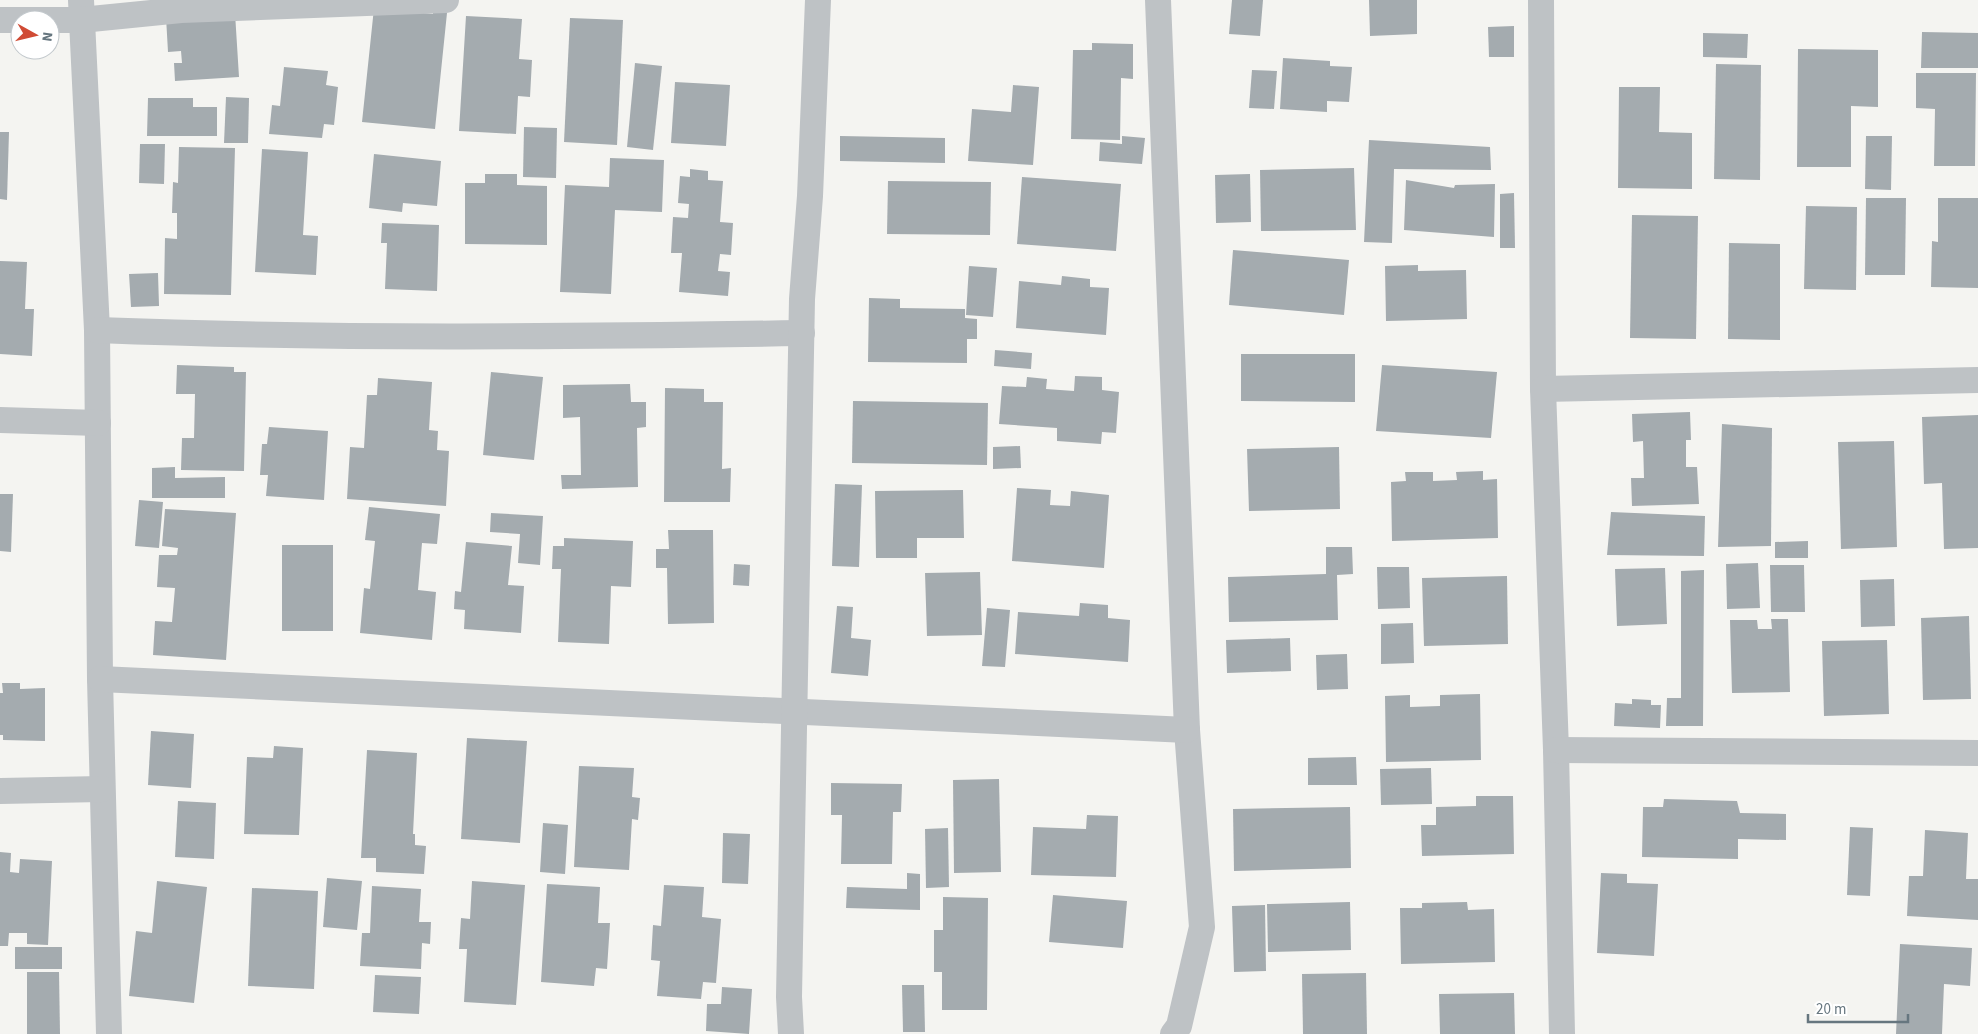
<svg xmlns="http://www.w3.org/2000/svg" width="1978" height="1034" font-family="'Source Sans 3',sans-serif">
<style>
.building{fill:#a4abaf}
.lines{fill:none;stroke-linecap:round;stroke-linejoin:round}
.minor{stroke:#bec2c5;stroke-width:26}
</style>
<rect width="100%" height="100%" fill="#f4f4f1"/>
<g class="building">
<path d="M1232 0H1263L1260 36 1229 34Z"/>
<path d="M1369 0H1417V34L1370 36Z"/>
<path d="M374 8 433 14V12L447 13 435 129 362 122Z"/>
<path d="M235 13 239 77 175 81 174 63H182L181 51 168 52 166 17Z"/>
<path d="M466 16 522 19 519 59 532 60 530 97 518 96 516 134 459 131Z"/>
<path d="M570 18 623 20 617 145 564 142Z"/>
<path d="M1514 26V57H1489L1488 27Z"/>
<path d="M1922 32 1978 33V68H1921Z"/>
<path d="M1703 33 1748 34 1747 58 1703 57Z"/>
<path d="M1092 43 1133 44V79L1121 78 1120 140 1071 139 1073 50H1092Z"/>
<path d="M1798 49 1878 50V107L1851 106V167H1797Z"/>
<path d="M1283 58 1330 61V66L1352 67 1349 102 1327 101V112L1280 109Z"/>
<path d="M635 63 662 66 653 150 627 147Z"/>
<path d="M1716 64 1761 65 1760 180 1714 179Z"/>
<path d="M284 67 328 71 326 85 338 87 334 125 324 124 322 138 269 134 272 105 280 106Z"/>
<path d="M1252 70 1277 71 1274 109 1249 108Z"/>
<path d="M1916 73H1976L1975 166H1934L1935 109 1916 108Z"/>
<path d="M675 82 730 85 726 146 671 143Z"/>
<path d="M1013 85 1039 87 1033 165 968 161 972 109 1011 112Z"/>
<path d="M1619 87H1660L1659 132 1692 133V189L1618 188Z"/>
<path d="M226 97 249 98 248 143H224Z"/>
<path d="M148 98H193V107H217V136H147Z"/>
<path d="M524 127 557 128 556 178 523 177Z"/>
<path d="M0 132H9L7 200 0 199Z"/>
<path d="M840 136 945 138V163L840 161Z"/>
<path d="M1122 136 1145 138 1142 164 1099 161 1100 142 1122 144Z"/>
<path d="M1866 136H1892L1891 190 1865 189Z"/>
<path d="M1369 140 1490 147 1491 170 1394 169 1392 243 1364 242Z"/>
<path d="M140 144H165L164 184 139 183Z"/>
<path d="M179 147 235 148 231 295 164 294 165 238 177 239V213H172L173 182 178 183Z"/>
<path d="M262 149 308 152 303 235 318 236 316 275 255 272Z"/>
<path d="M374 154 441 161 437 206 403 203 402 212 369 208Z"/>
<path d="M610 158 664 160 662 212 615 210 611 294 560 292 565 185 609 187Z"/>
<path d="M1354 168 1356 230 1261 231 1260 170Z"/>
<path d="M690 169 708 171V180L723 181 720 222 733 223 731 255 720 254 718 271 730 272 728 296 679 292 682 253H671L673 217 688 218 689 204 678 203 680 176 690 177Z"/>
<path d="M485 174H517V185L547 186V245L465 244V183H485Z"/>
<path d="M1250 174 1251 222 1216 223 1215 175Z"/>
<path d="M1022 177 1121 184 1116 251 1017 244Z"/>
<path d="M1406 180 1454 188 1455 185 1495 184 1494 237 1404 230Z"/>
<path d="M888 181 991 182 990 235 887 234Z"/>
<path d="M1514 193 1515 248H1500V194Z"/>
<path d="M1866 198H1906L1905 275H1865Z"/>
<path d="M1938 198H1978V288L1931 287 1932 241 1938 242Z"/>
<path d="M1806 206 1857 207 1856 290 1804 289Z"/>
<path d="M1632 215 1698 216 1696 339 1630 338Z"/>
<path d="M382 223 439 225 437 291 385 289 387 243H381Z"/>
<path d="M1729 243 1780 244V340L1728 339Z"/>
<path d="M1233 250 1349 260 1344 315 1229 305Z"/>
<path d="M0 261 27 262 25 309H34L32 356 0 354Z"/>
<path d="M1418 265V271L1466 270 1467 319 1386 321 1385 266Z"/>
<path d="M969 266 997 268 993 317 966 315Z"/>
<path d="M158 273 159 306 131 307 129 274Z"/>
<path d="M1062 276 1090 279V287L1109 288 1106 335 1016 328 1019 281 1061 285Z"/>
<path d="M869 298 900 299V308L965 309V318L977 319V339H967V363L868 362Z"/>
<path d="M995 350 1032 353 1031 369 994 366Z"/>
<path d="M1241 354H1355V402L1241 401Z"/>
<path d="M177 365 234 367V372H246L244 471 181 470 182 438H194L195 394H176Z"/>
<path d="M1382 365 1497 372 1491 438 1376 431Z"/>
<path d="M491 372 543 377 534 460 483 455Z"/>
<path d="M1075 376 1102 377V390L1119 392 1116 433 1102 432 1101 444 1057 441V428L999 424 1002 386 1026 387 1027 377 1047 379 1046 389 1074 391Z"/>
<path d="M378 378 432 382 429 430 438 431 437 450 449 451 446 506 347 499 350 447 364 448 367 395H377Z"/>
<path d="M630 384 631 402H646V427L637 428 638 487 562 489 561 475H581L580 417 563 418V385Z"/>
<path d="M665 388 704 389V402H723L722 469 731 468 730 502H664Z"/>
<path d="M853 401 988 403 987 465 852 463Z"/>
<path d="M1690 412 1691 440H1686V467H1697L1699 504 1632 506 1631 478H1644L1643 441 1633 442 1632 414Z"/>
<path d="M1978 415V548L1944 549 1942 483 1924 484 1922 417Z"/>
<path d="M1722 424 1772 428 1771 546 1718 547Z"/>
<path d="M269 427 328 431 324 500 266 496 268 475H260L262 444H267Z"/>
<path d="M1894 441 1897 547 1841 549 1838 442Z"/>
<path d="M1020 446 1021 468 993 469V447Z"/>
<path d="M1339 447 1340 509 1249 511 1247 449Z"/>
<path d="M175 467V478L225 477V498H152V468Z"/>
<path d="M1483 471V480L1497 479 1498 538 1392 541 1391 482 1406 481 1405 472H1433V481L1457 480 1456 472Z"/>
<path d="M835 484 862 485 859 567 832 566Z"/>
<path d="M1017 488 1051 490 1050 505 1070 506 1071 491 1109 495 1104 568 1012 561Z"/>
<path d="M963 490 964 538H917V558H876L875 491Z"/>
<path d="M0 494H13L11 552 0 551Z"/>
<path d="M139 500 163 502 159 548 135 546Z"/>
<path d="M369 507 440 514 437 544 422 543 418 590 436 592 432 640 360 633 364 588 370 589 375 541 365 540Z"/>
<path d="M165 509 236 513 226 660 153 655 155 621 172 622 175 588 157 587 159 555H177L178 548 162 546Z"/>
<path d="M1611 512 1705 516 1704 556 1607 555Z"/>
<path d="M491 513 543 516 540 565 518 563 520 534 490 532Z"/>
<path d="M668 530H713L714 623 668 624 667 568H656V549H669Z"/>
<path d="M564 538 633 541 631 587 611 586 609 644 558 642 561 569H552L553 546H564Z"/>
<path d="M1808 541V558H1775V542Z"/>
<path d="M466 542 512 546 508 585 524 586 521 633 464 629 465 610 454 609 455 591 461 592Z"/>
<rect x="282" y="545" width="51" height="86"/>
<path d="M1326 547H1352L1353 574 1337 575 1338 620 1229 622 1228 577 1326 574Z"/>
<path d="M1758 563 1760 608 1727 609 1726 564Z"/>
<path d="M734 564 750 565 749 586 733 585Z"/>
<path d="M1770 565H1804L1805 612H1771Z"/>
<path d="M1377 567H1409L1410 608 1378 609Z"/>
<path d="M1665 568 1667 624 1617 626 1615 569Z"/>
<path d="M1704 570 1703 726H1666L1667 698H1681V571Z"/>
<path d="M980 572 982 635 927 636 925 573Z"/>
<path d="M1507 576 1508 644 1424 646 1422 578Z"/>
<path d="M1894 579 1895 626 1861 627 1860 580Z"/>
<path d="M1080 603 1108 605V618L1130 620 1128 662 1015 654 1018 612 1079 616Z"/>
<path d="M837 606 853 607 851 638 871 640 868 676 831 673Z"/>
<path d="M987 608 1010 610 1005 667 982 666Z"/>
<path d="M1969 616 1971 699 1923 700 1921 618Z"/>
<path d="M1771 619H1788L1790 692 1732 693 1730 620H1757L1758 629H1772Z"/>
<path d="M1413 623 1414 663 1381 664V624Z"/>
<path d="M1290 638 1291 671 1227 673 1226 640Z"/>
<path d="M1887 640 1889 714 1824 716 1822 641Z"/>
<path d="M1347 654 1348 689 1317 690 1316 655Z"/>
<path d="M2 683H20V689L45 688V741L3 740V735H0V693H3Z"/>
<path d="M1480 694 1481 760 1386 762 1385 696 1410 695V707L1440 706V695Z"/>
<path d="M1632 699 1651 700V705H1661L1660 728 1614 726 1615 703 1632 704Z"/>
<path d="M151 731 194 734 191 788 148 785Z"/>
<path d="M467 738 527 741 520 843 461 839Z"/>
<path d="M274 746 303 748 299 835 244 834 247 757 273 758Z"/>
<path d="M367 750 417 753 413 834H415V845L426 846 424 874 376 872V858H361Z"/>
<path d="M1356 757 1357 785H1308V758Z"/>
<path d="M579 766 634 768 632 797 640 798 638 820 632 819 629 870 574 867Z"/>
<path d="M1431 768 1432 804 1381 805 1380 769Z"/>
<path d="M999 779 1001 872 954 873 953 780Z"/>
<path d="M831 783 902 784 901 812H893L892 864H841L842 815H831Z"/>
<path d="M1476 796H1513L1514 854 1422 856 1421 825H1436V807L1476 806Z"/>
<path d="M1664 799 1737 801 1740 813 1786 814V840L1738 839V859L1642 857 1643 807H1663Z"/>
<path d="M178 801 216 803 214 859 175 857Z"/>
<path d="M1350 807 1351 868 1234 871 1233 809Z"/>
<path d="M1087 815 1118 816 1116 877 1031 875 1033 827 1086 829Z"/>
<path d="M543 823 568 825 565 874 540 872Z"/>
<path d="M1850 827 1873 828 1870 896 1847 895Z"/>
<path d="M948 828 949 887 926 888 925 829Z"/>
<path d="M1925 830 1968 833 1966 879H1978V920L1907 916 1909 876H1923Z"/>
<path d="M723 833 750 834 748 884 722 883Z"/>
<path d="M0 852 11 853 10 872 19 873 20 859 52 861 48 945 27 944V933H9L8 946H0Z"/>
<path d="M907 873 920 874V910L846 908 847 887 907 889Z"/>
<path d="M1601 873 1627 874V883L1658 884 1654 956 1597 953Z"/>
<path d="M327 878 362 881 357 930 323 927Z"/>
<path d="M157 881 207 887 194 1003 129 996 136 931 152 933Z"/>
<path d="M472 881 525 885 516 1005 464 1002 467 949H459L461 918 470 919Z"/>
<path d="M547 884 600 887 598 923H610L607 969 596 968 594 986 541 982Z"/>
<path d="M664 885 704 887 702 917 721 919 716 983 703 982 701 999 657 996 660 961 651 960 653 925 661 926Z"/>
<path d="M372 886 421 889 419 922H431L430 944 422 943 421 969 360 966 362 933H370Z"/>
<path d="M252 888 318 891 314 989 248 986Z"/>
<path d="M1053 895 1127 901 1123 948 1049 942Z"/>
<path d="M943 897 988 898 987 1010H942V972H934V930H943Z"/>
<path d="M1350 902 1351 950 1268 952 1267 904Z"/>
<path d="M1467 902 1468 910 1494 909 1495 962 1401 964 1400 908H1422V903Z"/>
<path d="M1265 905 1266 971 1234 972 1232 906Z"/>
<path d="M1900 944 1972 948 1970 986 1944 984 1942 1034H1896Z"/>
<rect x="15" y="947" width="47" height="22"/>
<path d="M27 972H59L60 1034H27Z"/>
<path d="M1366 973 1367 1034H1303L1302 974Z"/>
<path d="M375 975 421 977 419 1014 373 1012Z"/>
<path d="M902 985H924L925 1032H903Z"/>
<path d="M722 987 752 989 749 1034 706 1031 707 1004H721Z"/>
<path d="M1514 993 1515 1034H1440L1439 994Z"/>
</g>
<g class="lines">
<g class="minor">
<path d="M81 0 97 330 100 679 109 1034"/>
<path d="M1158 0 1187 730 1202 927 1179 1026 1173 1034"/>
<path d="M1541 0 1543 389 1556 750 1562 1034"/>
<path d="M0 20H81L181 10 446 0"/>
<path d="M97 330C332 339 567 337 802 333"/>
<path d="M1543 389 1978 380"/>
<path d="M0 420 98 423"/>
<path d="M100 679 1187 730"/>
<path d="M1556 750 1978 753"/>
<path d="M0 791 102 789"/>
<path d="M791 1034 789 997 802 299 810 196 818 0"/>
</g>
</g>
<g transform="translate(35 35) rotate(98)"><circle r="24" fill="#ffffff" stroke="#c2c8cc"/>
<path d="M0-4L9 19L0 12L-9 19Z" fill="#d04b35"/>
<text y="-8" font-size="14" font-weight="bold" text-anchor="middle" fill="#66767f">N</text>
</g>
<path d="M1808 1014v8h100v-8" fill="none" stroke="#66767f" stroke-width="2.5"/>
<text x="1816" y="1014" font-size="15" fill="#66767f" stroke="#ffffff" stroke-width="4" paint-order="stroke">20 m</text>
</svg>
